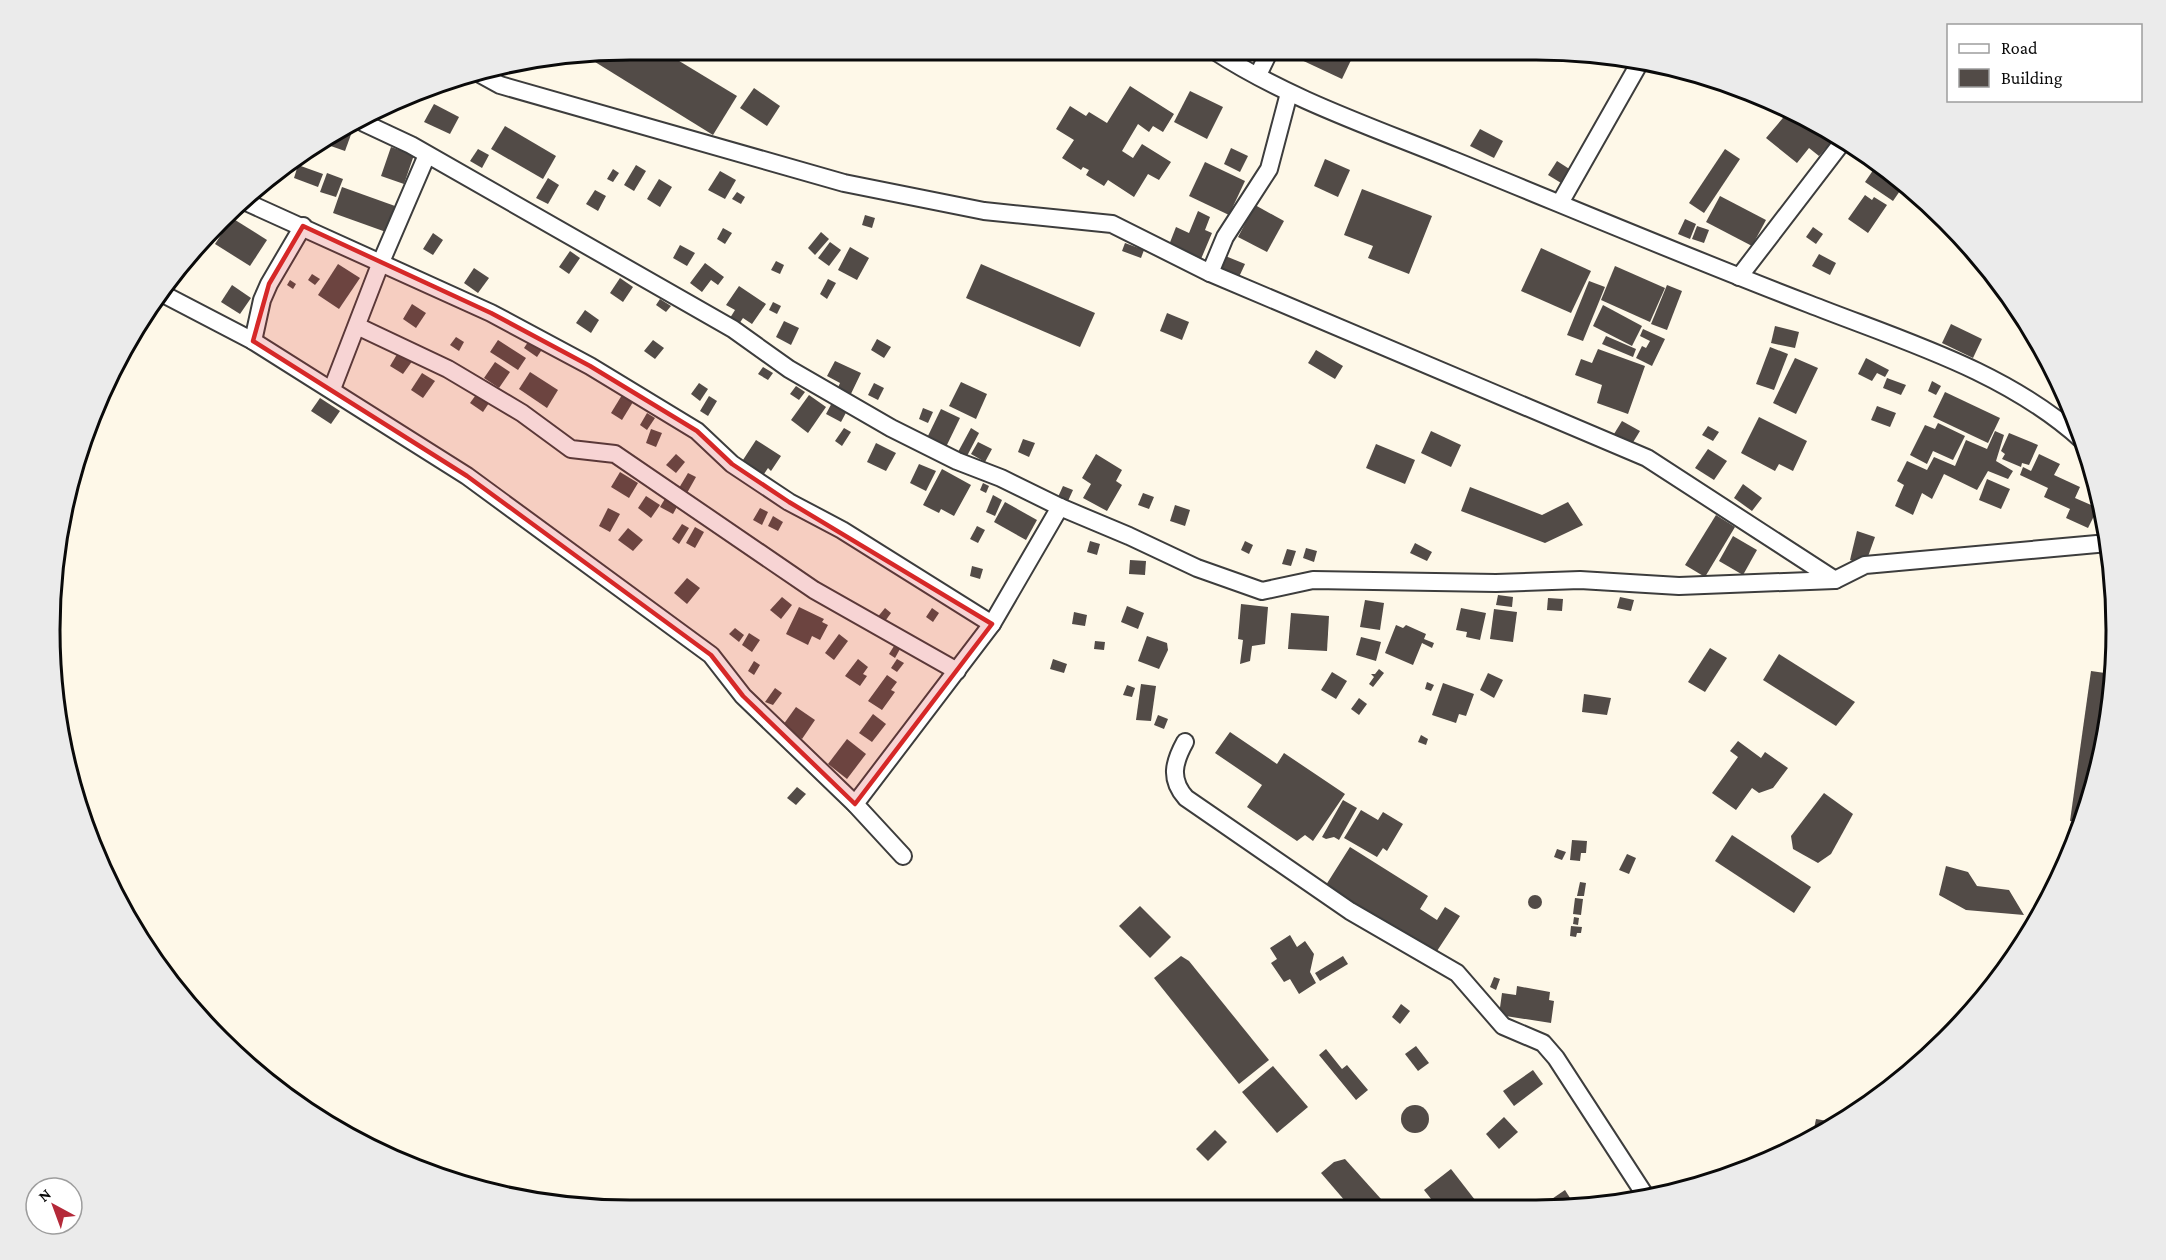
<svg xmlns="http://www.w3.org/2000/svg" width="2166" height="1260" font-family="'Crimson Pro',serif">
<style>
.building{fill:#524b47}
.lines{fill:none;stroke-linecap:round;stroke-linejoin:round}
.street-casing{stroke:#3d3d3d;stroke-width:20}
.street{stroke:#fff;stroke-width:16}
.marked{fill:#d62828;fill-opacity:0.2;stroke:#d62828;stroke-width:4.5;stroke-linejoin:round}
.rim{fill:none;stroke:#0a0a0a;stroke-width:3}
</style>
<rect width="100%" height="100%" fill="#fef8e8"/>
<g class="building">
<path d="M630 50H661L737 96 713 135 587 57Z"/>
<path d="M1280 50H1339L1353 56 1342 79Z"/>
<path d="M1130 86 1174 114 1163 132 1153 126 1149 132 1138 124 1122 151 1133 158 1142 144 1171 162 1159 180 1148 174 1134 197 1108 180 1104 186 1086 175 1089 170 1083 167 1081 170 1062 158 1074 140 1056 129 1070 106 1086 116 1089 112 1107 123Z"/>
<path d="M754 88 780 106 767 126 740 108Z"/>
<path d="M1190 91 1223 107 1207 139 1174 122Z"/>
<path d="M434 104 459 117 450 134 424 122Z"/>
<path d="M1788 112 1811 124 1832 141 1819 156 1809 148 1797 163 1766 138Z"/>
<path d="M505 126 556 156 543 179 491 149Z"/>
<path d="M353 129 345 151 325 144Z"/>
<path d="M1480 129 1503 141 1494 158 1470 146Z"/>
<path d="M391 147 414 155 404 184 381 176Z"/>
<path d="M1231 148 1248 156 1240 172 1224 164Z"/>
<path d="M478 149 489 155 482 168 470 161Z"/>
<path d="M1725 149 1740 159 1704 213 1689 203Z"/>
<path d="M1325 159 1350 170 1338 197 1314 186Z"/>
<path d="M1557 161 1574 172 1566 186 1548 175Z"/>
<path d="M1205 162 1245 181 1229 215 1189 196Z"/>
<path d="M1878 163 1904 185 1893 201 1865 182Z"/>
<path d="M298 165 323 174 318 187 294 178Z"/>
<path d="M636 165 646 171 634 191 624 185Z"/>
<path d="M613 169 619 173 613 182 607 179Z"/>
<path d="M720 171 736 180 725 199 708 190Z"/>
<path d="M327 173 343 179 336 197 320 192Z"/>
<path d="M548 178 559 185 548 204 536 198Z"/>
<path d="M659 179 672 187 660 207 647 199Z"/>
<path d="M342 187 395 206 386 232 333 213Z"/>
<path d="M1362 189 1432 216 1409 274 1368 258 1373 246 1344 235Z"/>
<path d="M595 190 606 196 598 211 586 204Z"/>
<path d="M737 192 745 197 741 204 732 199Z"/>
<path d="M1865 195 1872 200 1874 197 1887 205 1868 233 1848 219Z"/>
<path d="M1720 196 1766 220 1752 246 1706 222Z"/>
<path d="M1255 205 1284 221 1267 252 1238 237Z"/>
<path d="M1198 211 1210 217 1205 230 1212 233 1201 259 1169 245 1176 227 1189 233Z"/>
<path d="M865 215 875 218 872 228 862 225Z"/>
<path d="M232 218 267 240 250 266 215 244Z"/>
<path d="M1685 219 1696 224 1690 239 1678 234Z"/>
<path d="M1697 226 1709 230 1704 243 1692 239Z"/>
<path d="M1813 227 1823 234 1816 244 1806 237Z"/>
<path d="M723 228 732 233 725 244 717 239Z"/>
<path d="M821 232 829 239 815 255 808 248Z"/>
<path d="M433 233 443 240 433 255 423 249Z"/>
<path d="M830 242 841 250 829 266 818 258Z"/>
<path d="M1125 243 1144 250 1141 258 1122 251Z"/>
<path d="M680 245 695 253 687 266 673 258Z"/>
<path d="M850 247 869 258 857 280 838 270Z"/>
<path d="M1541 248 1591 271 1571 313 1521 291Z"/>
<path d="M570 251 580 258 569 274 559 267Z"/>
<path d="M1819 254 1836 263 1830 275 1812 266Z"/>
<path d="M1223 255 1245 264 1239 277 1218 268Z"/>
<path d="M776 261 784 265 780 274 771 270Z"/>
<path d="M189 263 192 265 185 275 181 272Z"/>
<path d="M705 263 724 277 718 285 711 280 702 292 690 283Z"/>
<path d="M338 264 360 278 339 309 318 295Z"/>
<path d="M981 264 1095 313 1080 347 966 298Z"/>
<path d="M1615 266 1665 288 1650 322 1601 300Z"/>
<path d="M474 268 489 278 478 293 464 283Z"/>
<path d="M312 274 320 279 315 285 308 280Z"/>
<path d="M620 278 633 287 623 302 610 293Z"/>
<path d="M828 279 836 283 827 299 820 294Z"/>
<path d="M290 280 296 284 293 289 287 285Z"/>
<path d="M1589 281 1605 287 1583 341 1567 335Z"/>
<path d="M232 285 251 298 240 314 221 302Z"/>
<path d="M1667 285 1682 291 1667 330 1651 324Z"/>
<path d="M739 286 766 304 752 324 743 318 739 324 730 318 735 310 726 305Z"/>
<path d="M660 299 671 306 666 312 656 305Z"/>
<path d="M773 302 781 306 777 314 769 310Z"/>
<path d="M412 304 426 313 416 328 403 319Z"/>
<path d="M1603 305 1642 326 1632 346 1593 326Z"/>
<path d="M585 310 599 320 591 333 576 323Z"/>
<path d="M1167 313 1189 322 1182 340 1160 331Z"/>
<path d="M784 321 799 328 791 345 776 337Z"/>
<path d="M1951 324 1982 339 1973 358 1942 343Z"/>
<path d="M1775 326 1799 332 1795 348 1771 343Z"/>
<path d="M1643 329 1665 339 1652 366 1636 358 1642 346 1646 348 1650 341 1640 336Z"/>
<path d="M1606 336 1636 349 1633 357 1602 344Z"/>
<path d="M456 337 464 342 459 351 450 345Z"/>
<path d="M530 339 543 348 537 357 524 348Z"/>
<path d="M877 339 891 347 884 358 871 350Z"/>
<path d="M498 340 526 358 518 370 490 352Z"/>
<path d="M653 340 664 348 655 359 644 351Z"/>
<path d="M1770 347 1788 354 1774 390 1756 384Z"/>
<path d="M1598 349 1645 366 1628 414 1597 403 1602 385 1575 375 1581 359 1592 363Z"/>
<path d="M1316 350 1343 366 1335 379 1308 363Z"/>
<path d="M399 351 413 360 403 374 390 366Z"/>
<path d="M1795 358 1818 368 1796 414 1773 403Z"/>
<path d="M1866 358 1889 370 1885 377 1877 373 1872 381 1858 374Z"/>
<path d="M835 361 861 373 849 398 836 392 840 383 827 376Z"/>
<path d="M495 362 510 372 499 388 484 378Z"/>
<path d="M763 367 773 373 768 380 758 374Z"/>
<path d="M530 372 558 390 547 408 519 389Z"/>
<path d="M422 373 435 381 423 398 411 390Z"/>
<path d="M1887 378 1906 385 1901 395 1883 388Z"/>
<path d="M1932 381 1941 386 1936 395 1928 391Z"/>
<path d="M961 382 987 394 976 419 949 406Z"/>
<path d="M699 383 708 389 700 401 691 394Z"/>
<path d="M874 383 884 388 878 400 868 395Z"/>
<path d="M796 386 805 392 799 400 790 394Z"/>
<path d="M478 392 491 400 483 412 470 403Z"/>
<path d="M1945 392 2000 418 1988 443 1933 417Z"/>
<path d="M622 395 633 402 622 420 611 413Z"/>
<path d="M809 395 826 407 808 433 791 420Z"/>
<path d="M709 396 717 401 708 416 700 411Z"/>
<path d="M320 398 340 411 331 424 311 411Z"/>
<path d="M834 399 849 407 841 422 826 414Z"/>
<path d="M1877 406 1896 413 1890 427 1871 420Z"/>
<path d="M923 408 933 412 928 423 919 419Z"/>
<path d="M941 409 960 418 945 449 926 440Z"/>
<path d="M647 413 655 418 647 430 640 425Z"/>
<path d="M1759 417 1807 441 1793 471 1779 464 1775 471 1741 453Z"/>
<path d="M1622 421 1640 431 1632 444 1614 434Z"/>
<path d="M1938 423 1965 436 1953 460 1933 451 1927 464 1910 455 1925 425 1935 429Z"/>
<path d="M1708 426 1719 432 1713 441 1702 435Z"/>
<path d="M844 428 851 432 842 446 835 441Z"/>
<path d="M971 428 979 433 967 456 958 452Z"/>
<path d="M651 429 662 433 656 447 646 443Z"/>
<path d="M1431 431 1461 445 1451 467 1421 453Z"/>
<path d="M1995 431 2004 435 1996 461 2013 471 2008 479 1988 471 1977 490 1944 474 1932 499 1922 493 1913 515 1895 506 1904 485 1897 481 1907 461 1927 470 1934 457 1955 466 1966 440 1987 449Z"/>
<path d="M2009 433 2038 445 2029 465 2022 463 2021 467 2002 459 2005 454 2001 451Z"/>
<path d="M1023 439 1035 443 1029 457 1018 452Z"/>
<path d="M756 440 781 456 771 471 768 468 762 477 741 463Z"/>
<path d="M978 442 992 449 985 462 971 454Z"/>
<path d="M876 443 896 453 886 471 867 462Z"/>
<path d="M1376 444 1415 460 1405 484 1366 468Z"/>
<path d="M1708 449 1727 461 1714 480 1695 468Z"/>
<path d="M676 454 685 462 676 473 666 465Z"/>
<path d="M1096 454 1122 470 1116 481 1122 485 1107 511 1083 498 1091 484 1082 478Z"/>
<path d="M2039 454 2060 464 2054 475 2080 487 2075 498 2098 508 2088 528 2066 518 2070 509 2044 497 2048 488 2020 475 2023 467 2031 471Z"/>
<path d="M919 464 936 471 926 491 910 483Z"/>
<path d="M942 469 971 485 954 516 941 509 939 513 923 505Z"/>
<path d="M620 472 638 483 629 498 611 487Z"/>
<path d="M688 473 696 477 687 493 679 488Z"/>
<path d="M1987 479 2010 489 2001 509 1979 500Z"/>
<path d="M983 483 989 486 986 493 980 490Z"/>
<path d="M1743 484 1762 498 1752 511 1734 498Z"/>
<path d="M1063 486 1073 490 1068 501 1058 497Z"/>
<path d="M1470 487 1542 515 1568 502 1583 525 1545 543 1461 511Z"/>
<path d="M1143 493 1154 497 1149 509 1138 505Z"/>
<path d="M993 495 1002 500 995 516 986 512Z"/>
<path d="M646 496 660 505 651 518 638 508Z"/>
<path d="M666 497 678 505 673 514 660 507Z"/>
<path d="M1005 502 1037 520 1026 540 994 522Z"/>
<path d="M1175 505 1190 510 1185 526 1170 521Z"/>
<path d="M608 508 620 514 610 532 599 526Z"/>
<path d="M760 508 768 512 762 525 753 520Z"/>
<path d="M1716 515 1735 527 1705 577 1685 565Z"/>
<path d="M773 516 783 522 778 531 768 526Z"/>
<path d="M682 524 689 528 679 544 672 539Z"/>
<path d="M977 526 985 530 978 543 970 539Z"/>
<path d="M695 527 704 532 695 548 686 543Z"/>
<path d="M628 528 643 540 633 551 618 540Z"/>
<path d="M1857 531 1875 537 1865 565 1850 560Z"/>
<path d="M1733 536 1757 550 1743 575 1719 561Z"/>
<path d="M1090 541 1100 544 1097 555 1087 552Z"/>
<path d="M1245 541 1253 545 1249 554 1241 550Z"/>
<path d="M1415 543 1432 552 1427 561 1410 553Z"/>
<path d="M1306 548 1317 551 1314 562 1303 558Z"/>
<path d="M1287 549 1296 551 1291 566 1282 564Z"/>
<path d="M1130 560 1146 561 1145 575 1129 574Z"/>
<path d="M972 566 983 569 980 579 970 576Z"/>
<path d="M687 578 700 588 687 604 674 593Z"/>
<path d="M1498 595 1513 597 1512 607 1496 605Z"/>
<path d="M782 597 792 605 781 619 770 610Z"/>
<path d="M1620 597 1634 600 1631 611 1617 608Z"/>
<path d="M1548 598 1563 599 1562 611 1547 610Z"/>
<path d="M1365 600 1384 603 1380 630 1360 627Z"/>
<path d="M1241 604 1268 607 1265 644 1252 646 1250 661 1240 664 1243 640 1238 639Z"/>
<path d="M1127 606 1144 613 1138 629 1121 622Z"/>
<path d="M799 607 824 619 822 622 828 625 820 640 812 636 808 645 786 634Z"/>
<path d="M885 608 891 613 883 624 876 619Z"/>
<path d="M932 608 939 613 933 622 926 617Z"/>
<path d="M1461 608 1486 613 1480 640 1466 637 1467 632 1456 630Z"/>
<path d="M1494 609 1517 612 1513 642 1490 639Z"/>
<path d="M1074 612 1087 615 1085 626 1072 624Z"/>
<path d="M1291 613 1329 616 1327 651 1288 649Z"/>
<path d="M1396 625 1403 628 1406 625 1426 634 1424 639 1434 643 1432 648 1422 643 1413 665 1385 653Z"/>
<path d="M735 628 744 635 739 642 729 634Z"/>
<path d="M749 633 760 640 752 652 742 645Z"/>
<path d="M839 634 848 641 834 660 825 653Z"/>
<path d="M1147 636 1167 643 1168 650 1159 669 1138 661Z"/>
<path d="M1361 637 1381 642 1376 661 1356 655Z"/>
<path d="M1095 641 1105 642 1104 650 1094 649Z"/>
<path d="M894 646 900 649 895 658 889 654Z"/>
<path d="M1710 648 1727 658 1705 692 1688 682Z"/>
<path d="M1779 654 1855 702 1836 726 1763 680Z"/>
<path d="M858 659 868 667 863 674 867 676 860 686 845 676Z"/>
<path d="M897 659 904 663 897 672 891 668Z"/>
<path d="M1053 659 1067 664 1064 673 1050 669Z"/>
<path d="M754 661 760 665 754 675 748 671Z"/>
<path d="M1379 669 1384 673 1373 687 1369 684 1374 677 1371 674H1375Z"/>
<path d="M2091 671 2112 674 2105 743 2081 822 2070 821Z"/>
<path d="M1332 672 1347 681 1336 699 1321 690Z"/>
<path d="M1488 673 1503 680 1494 698 1480 690Z"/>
<path d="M887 675 897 682 891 690 895 692 882 710 868 701Z"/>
<path d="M1427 682 1434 685 1431 691 1425 689Z"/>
<path d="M1443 683 1474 694 1466 716 1459 714 1456 723 1432 715Z"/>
<path d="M1141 684 1156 686 1151 721 1136 720Z"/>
<path d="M1127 685 1135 688 1132 697 1123 695Z"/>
<path d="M775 688 782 693 773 705 765 702Z"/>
<path d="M1584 694 1611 698 1607 715 1582 712Z"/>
<path d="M1359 698 1367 704 1359 715 1351 709Z"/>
<path d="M796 707 815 720 802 739 783 725Z"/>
<path d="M873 714 886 724 872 742 859 733Z"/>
<path d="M1158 715 1168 719 1164 729 1154 725Z"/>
<path d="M1230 732 1277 764 1284 753 1345 794 1313 841 1305 835 1297 841 1247 807 1262 785 1215 753Z"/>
<path d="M1421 735 1428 739 1426 745 1418 742Z"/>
<path d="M847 739 866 754 847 779 828 764Z"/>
<path d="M1738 741 1761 758 1765 752 1788 768 1773 788 1759 793 1752 788 1736 810 1712 793 1738 757 1730 751Z"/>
<path d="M797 787 806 794 796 805 787 798Z"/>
<path d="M1824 793 1853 814 1831 854 1818 863 1793 849 1791 836Z"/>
<path d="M1343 800 1357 808 1339 840 1334 837 1326 839 1322 837Z"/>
<path d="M1361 810 1378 820 1383 812 1403 824 1387 851 1383 848 1377 857 1344 838Z"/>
<path d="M1732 835 1811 887 1794 913 1715 861Z"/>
<path d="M1572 840 1587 841 1586 853H1581L1580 861 1570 860Z"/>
<path d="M1350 847 1428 896 1420 909 1437 920 1445 907 1460 916 1435 954 1326 885Z"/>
<path d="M1557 849 1566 852 1562 860 1554 857Z"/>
<path d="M1627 854 1636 858 1629 874 1619 870Z"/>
<path d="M1946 866 1968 872 1977 886 2009 890 2024 915 1966 910 1939 895Z"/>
<path d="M1580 882 1586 883 1584 896H1577Z"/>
<circle cx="1535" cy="902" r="7"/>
<path d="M1575 898 1583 899 1581 915 1573 914Z"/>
<path d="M1140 906 1171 937 1150 958 1119 926Z"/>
<path d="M1574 917 1579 918 1578 925 1573 924Z"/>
<path d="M1571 926 1582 927 1581 933H1577L1576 937 1570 936Z"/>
<path d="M1290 935 1297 947 1305 941 1314 954 1310 972 1316 983 1299 994 1290 979 1284 982 1271 963 1277 959 1270 948Z"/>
<path d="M1181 956 1189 961 1269 1060 1239 1084 1154 978Z"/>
<path d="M1343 956 1348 964 1320 981 1315 973Z"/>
<path d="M1494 977 1500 979 1496 990 1490 987Z"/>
<path d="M1517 986 1550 992 1549 1000 1554 1001 1551 1023 1499 1015 1502 993 1516 995Z"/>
<path d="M1401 1004 1410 1011 1400 1024 1392 1017Z"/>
<path d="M1416 1046 1429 1063 1418 1071 1405 1054Z"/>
<path d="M1326 1049 1342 1069 1347 1065 1368 1090 1356 1100 1319 1055Z"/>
<path d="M1273 1066 1308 1107 1277 1133 1242 1092Z"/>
<path d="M1533 1070 1543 1084 1514 1106 1503 1091Z"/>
<circle cx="1415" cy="1119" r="14"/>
<path d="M1504 1117 1518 1132 1499 1149 1486 1134Z"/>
<path d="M1816 1119 1839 1123 1812 1139Z"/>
<path d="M1215 1130 1227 1142 1208 1161 1196 1149Z"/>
<path d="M1345 1159 1390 1209H1352L1321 1173 1334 1162Z"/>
<path d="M1451 1169 1482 1209H1439L1424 1190Z"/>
<path d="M1565 1190 1577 1209H1542L1540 1207Z"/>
</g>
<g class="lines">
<defs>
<g id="street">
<path d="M1213 50C1286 98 1372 127 1453 160 1571 208 1689 258 1809 304 1903 341 2006 371 2082 440"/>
<path d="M480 74 500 85 844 183 984 211 1112 224 1210 273 1647 458 1835 580"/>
<path d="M1258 75 1270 50"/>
<path d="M364 123 411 145 733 329 789 369 891 428 957 461 1001 478 1060 507 1129 536 1197 568 1262 591 1313 580 1496 583 1580 580 1679 586 1835 580 1865 565 2108 543"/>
<path d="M246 202 491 313 590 366 697 431 732 464 789 502 842 530 992 624"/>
<path d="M1560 203 1639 64"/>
<path d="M1210 273 1225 237 1269 169 1289 93"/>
<path d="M1739 277 1844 140"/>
<path d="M161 293 253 341 467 476 711 655 743 696 855 804 903 856"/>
<path d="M357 326 448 369 522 413 571 449 615 454 814 590 957 671"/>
<path d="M253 341 262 300 269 284 303 226"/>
<path d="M332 389 381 262 427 155"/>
<path d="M1185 742C1174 762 1169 779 1186 798L1350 911 1457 973 1503 1026 1543 1043 1556 1058 1645 1195"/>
<path d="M855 804 992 624 1060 507"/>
</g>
</defs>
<use href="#street" class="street-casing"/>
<use href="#street" class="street"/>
</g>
<path class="marked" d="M303 226 491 313 590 366 697 431 732 464 789 502 992 624 855 804 743 696 711 655 467 476 253 341 269 284Z"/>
<path d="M0 0H2166V1260H0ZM630 60H1536A570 570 0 0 1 2106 630V630A570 570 0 0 1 1536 1200H630A570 570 0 0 1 60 630V630A570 570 0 0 1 630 60Z" fill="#ebebeb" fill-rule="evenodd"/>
<path class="rim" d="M630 60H1536A570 570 0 0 1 2106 630V630A570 570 0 0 1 1536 1200H630A570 570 0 0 1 60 630V630A570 570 0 0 1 630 60Z"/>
<rect x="1947" y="24" width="195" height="78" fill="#ffffff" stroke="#9d9d9d" stroke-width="1.5"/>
<rect x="1959" y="44" width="30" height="9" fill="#ffffff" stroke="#9d9d9d" stroke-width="1.5"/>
<text x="2001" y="54" font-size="18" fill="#0a0a0a">Road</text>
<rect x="1959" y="69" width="30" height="18" fill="#524b47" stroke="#9d9d9d" stroke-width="1.5"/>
<text x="2001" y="84" font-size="18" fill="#0a0a0a">Building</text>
<g transform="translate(54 1206) rotate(319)"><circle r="28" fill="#ffffff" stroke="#9d9d9d" stroke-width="1.5"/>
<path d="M0-4.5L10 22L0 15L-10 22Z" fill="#b42939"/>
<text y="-9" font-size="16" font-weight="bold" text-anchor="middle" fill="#0a0a0a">N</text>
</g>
</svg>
